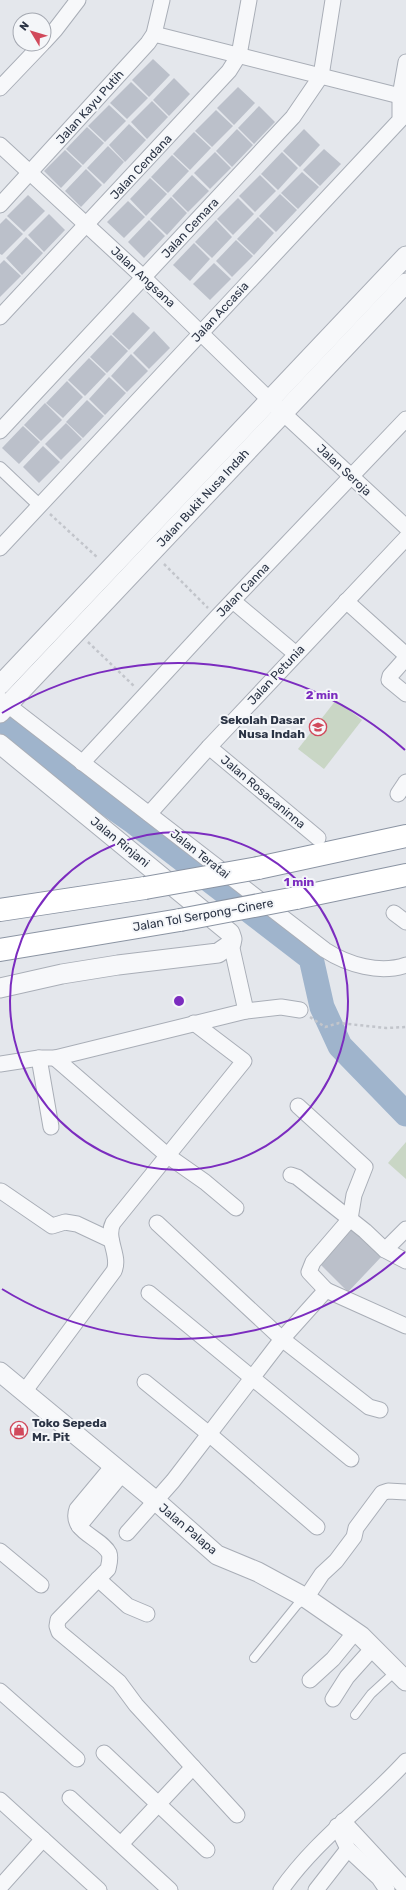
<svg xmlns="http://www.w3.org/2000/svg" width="406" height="1890" font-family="Rubik,sans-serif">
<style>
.green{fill:#c9d6c5}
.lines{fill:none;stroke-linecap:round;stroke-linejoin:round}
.river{stroke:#9fb4cc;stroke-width:25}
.building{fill:#bbc0ca}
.service-casing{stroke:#a9aeb7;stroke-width:10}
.pedestrian-casing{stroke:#a9aeb7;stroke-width:14}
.minor-casing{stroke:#a9aeb7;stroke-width:17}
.tertiary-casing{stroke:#a9aeb7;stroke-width:21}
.motorway-casing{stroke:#8b94a3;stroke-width:24}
.path{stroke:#c2c5cb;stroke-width:2.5;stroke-dasharray:3 3;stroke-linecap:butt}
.service{stroke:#f7f8fa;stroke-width:8}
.pedestrian{stroke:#f7f8fa;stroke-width:12}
.minor{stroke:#f7f8fa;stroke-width:15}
.tertiary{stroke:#f7f8fa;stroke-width:19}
.motorway{stroke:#fff;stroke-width:22}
.motorway-bridge-casing{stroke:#8b94a3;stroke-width:24;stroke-linecap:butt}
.motorway-bridge{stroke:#fff;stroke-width:22}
.ring{fill:none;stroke:#7b2cbf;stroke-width:2}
.labels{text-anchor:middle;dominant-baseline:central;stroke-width:4;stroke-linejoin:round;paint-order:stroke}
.street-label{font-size:12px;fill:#2b3445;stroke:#f4f6f9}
.poi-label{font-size:12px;font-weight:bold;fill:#2b3445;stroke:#f4f6f9;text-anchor:end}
.centre{fill:#7b2cbf;stroke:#f4f6f9;stroke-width:2}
.ring-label{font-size:12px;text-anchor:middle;font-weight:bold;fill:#7b2cbf;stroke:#f4f6f9;stroke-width:4;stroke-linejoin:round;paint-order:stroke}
</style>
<rect width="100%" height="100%" fill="#e4e7ec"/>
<g class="green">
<path d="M336 700 362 720 324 769 298 749Z"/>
<path d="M406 1142V1179L388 1163Z"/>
</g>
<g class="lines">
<path class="river" d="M0 717 70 777 134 822 311 958 322 1007 340 1046 406 1114"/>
</g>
<g class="building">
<path d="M153 59 170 75 149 97 132 80Z"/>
<path d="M174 78 190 94 169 116 153 100Z"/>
<path d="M131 82 148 98 127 119 110 103Z"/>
<path d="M238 87 255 103 234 125 217 108Z"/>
<path d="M152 101 168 117 147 139 131 122Z"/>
<path d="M109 105 126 121 105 142 88 126Z"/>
<path d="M259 106 275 122 254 144 238 128Z"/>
<path d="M216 110 233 126 212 147 195 131Z"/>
<path d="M129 124 146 140 125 162 109 145Z"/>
<path d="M87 127 104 143 83 165 66 149Z"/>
<path d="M237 129 253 145 232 167 216 151Z"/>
<path d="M304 129 320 145 300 167 283 151Z"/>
<path d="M194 132 211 148 190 170 173 154Z"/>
<path d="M108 146 124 162 104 184 87 168Z"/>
<path d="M324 149 341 164 320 186 303 170Z"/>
<path d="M65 150 82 166 61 188 44 171Z"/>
<path d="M215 152 231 168 210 189 194 173Z"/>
<path d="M282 152 298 168 278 190 261 174Z"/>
<path d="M172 155 189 171 168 193 151 177Z"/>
<path d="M86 169 102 185 81 207 65 191Z"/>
<path d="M302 172 319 187 298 209 281 193Z"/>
<path d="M192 175 209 191 188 212 172 196Z"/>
<path d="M260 175 276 191 255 212 239 196Z"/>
<path d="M150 178 167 194 146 216 130 199Z"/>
<path d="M280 194 297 210 276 232 259 216Z"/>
<path d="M28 195 45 211 24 232 7 216Z"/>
<path d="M171 197 187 213 167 235 150 219Z"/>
<path d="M238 198 254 214 233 235 217 219Z"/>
<path d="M128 201 145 217 124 238 107 222Z"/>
<path d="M49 214 65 230 44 252 28 235Z"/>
<path d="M258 217 274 233 254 255 237 239Z"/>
<path d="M6 218 23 234 2 255 0 254V224Z"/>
<path d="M149 220 165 236 144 258 128 242Z"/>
<path d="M216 220 232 237 212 258 195 242Z"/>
<path d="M26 237 43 253 22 275 6 258Z"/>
<path d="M236 240 253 256 232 277 216 261Z"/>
<path d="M194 243 210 259 190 281 173 265Z"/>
<path d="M4 260 21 276 0 297V264Z"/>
<path d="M214 263 231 279 210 300 193 284Z"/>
<path d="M133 312 150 328 129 350 112 334Z"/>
<path d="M154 331 170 348 149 369 133 353Z"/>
<path d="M111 335 128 351 107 373 90 357Z"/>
<path d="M131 354 148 371 127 392 111 376Z"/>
<path d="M89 358 106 374 85 396 68 380Z"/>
<path d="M109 377 126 393 105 415 89 399Z"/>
<path d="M67 381 83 397 63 418 46 403Z"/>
<path d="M87 400 104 416 83 438 66 422Z"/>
<path d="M45 403 62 420 41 441 24 425Z"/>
<path d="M66 423 82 439 61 460 45 444Z"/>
<path d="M23 426 40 442 19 464 2 448Z"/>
<path d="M43 446 60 462 39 483 23 467Z"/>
<path d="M353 1226 383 1255 348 1292 318 1262Z"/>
</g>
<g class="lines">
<defs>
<g id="service">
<path d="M254 1658 297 1605 306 1598"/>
<path d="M355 1715 371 1694 396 1671"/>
</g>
<path id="pedestrian" d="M0 468 39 505"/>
<g id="minor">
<path d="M154 34 400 96"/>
<path d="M44 42 55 30 78 0"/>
<path d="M0 88 42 44"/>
<path d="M0 145 143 277 283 413 406 527"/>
<path d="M0 205 148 43 154 34 162 0"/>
<path d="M0 317 229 71 239 55 249 0"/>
<path d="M0 431 293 117 321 76 333 0"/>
<path d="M0 548 400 120V96L406 62"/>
<path d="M233 601 296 654"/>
<path d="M346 601 406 655"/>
<path d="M406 658 390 676 389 680 406 694"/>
<path d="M0 699 325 950C348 965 380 974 406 965"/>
<path d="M209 747 318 838"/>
<path d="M82 763 217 617 406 419"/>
<path d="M398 794 406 782"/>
<path d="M149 814 209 747 406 538"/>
<path d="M394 913 406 922"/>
<path d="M231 944 246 1011"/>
<path d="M39 1058 51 1127"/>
<path d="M55 1058 168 1156 205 1182 236 1208"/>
<path d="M0 1064 39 1058H55L246 1011 281 1007 300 1010"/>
<path d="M291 1175 297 1177 365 1231 385 1250 406 1261"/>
<path d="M1 1191 52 1226 65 1222 77 1224 111 1240"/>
<path d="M157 1223 282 1339 369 1407 380 1410"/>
<path d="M385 1250 406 1229"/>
<path d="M326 1290 406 1326"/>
<path d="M149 1293 351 1459"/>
<path d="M145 1382 209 1434 317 1527"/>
<path d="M24 1392 114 1271C121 1256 105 1239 113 1223L244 1061 194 1023"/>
<path d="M112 1467 77 1509C69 1532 101 1537 109 1553 111 1558 109 1564 108 1569L58 1620 57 1626 59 1632 119 1682 136 1705 237 1815"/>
<path d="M79 1526 122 1474"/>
<path d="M127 1533 173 1481 282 1339 326 1290 309 1272 313 1262 350 1219 354 1195 365 1167 298 1106"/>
<path d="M0 1551 41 1585"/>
<path d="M98 1579 128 1606 147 1614"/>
<path d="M306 1598 322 1574 336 1561 354 1537 356 1528 382 1493 388 1491 406 1492"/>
<path d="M310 1680 333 1659 355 1632"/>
<path d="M0 1691 77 1759"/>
<path d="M333 1699 347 1677 373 1648"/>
<path d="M104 1753 207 1850"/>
<path d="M70 1798 170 1890"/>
<path d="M0 1800 99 1890"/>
<path d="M343 1821 406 1889"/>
<path d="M337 1826 348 1849 379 1878 387 1890"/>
<path d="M121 1844 193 1767"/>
<path d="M0 1887 43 1839"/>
<path d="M281 1890C316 1840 366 1805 406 1761"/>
<path d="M316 1890 348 1849"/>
</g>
<g id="tertiary">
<path d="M0 685 406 256"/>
<path d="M0 713 406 283"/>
<path d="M0 744 230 933 232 939 231 944 218 953 118 965 62 974 0 988"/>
<path d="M0 1372 156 1501 217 1555 258 1572 306 1598 361 1636 406 1681"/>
</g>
<g id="motorway">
<path d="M258 868 406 836"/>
<path d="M296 898 406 875"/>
<path d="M0 910 145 888"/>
<path d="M0 950 180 920"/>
</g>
</defs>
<use href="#service" class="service-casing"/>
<use href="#pedestrian" class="pedestrian-casing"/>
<use href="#minor" class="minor-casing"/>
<use href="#tertiary" class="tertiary-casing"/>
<use href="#motorway" class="motorway-casing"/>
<g class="path">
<path d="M50 514 98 558"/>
<path d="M164 564 208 608"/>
<path d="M88 642 135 687"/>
<path d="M310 1017 325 1027 339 1023 386 1028 406 1027"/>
</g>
<use href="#service" class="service"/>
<use href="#pedestrian" class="pedestrian"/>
<use href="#minor" class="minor"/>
<use href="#tertiary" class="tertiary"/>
<use href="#motorway" class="motorway"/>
<defs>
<g id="motorway-bridge">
<path d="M145 888 258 868"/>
<path d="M180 920 296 898"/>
</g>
</defs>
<use href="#motorway-bridge" class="motorway-bridge-casing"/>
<use href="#motorway-bridge" class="motorway-bridge"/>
</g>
<g class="ring">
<circle cx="179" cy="1001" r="169"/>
<path d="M405 1252A338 338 0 0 1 2 1289M2 713A338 338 0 0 1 405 750"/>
</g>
<defs>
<symbol id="school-ring" viewBox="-11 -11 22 22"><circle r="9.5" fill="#f4f6f9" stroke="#d1495b" stroke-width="1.5"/><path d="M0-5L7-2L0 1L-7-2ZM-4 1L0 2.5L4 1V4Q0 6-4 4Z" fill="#d1495b"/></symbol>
<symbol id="shop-ring" viewBox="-11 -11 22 22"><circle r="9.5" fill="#f4f6f9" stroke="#d1495b" stroke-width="1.5"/><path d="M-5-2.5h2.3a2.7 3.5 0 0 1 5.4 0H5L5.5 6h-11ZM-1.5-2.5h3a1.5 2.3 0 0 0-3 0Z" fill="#d1495b"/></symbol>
</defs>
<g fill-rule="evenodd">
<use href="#school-ring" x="308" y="717" width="20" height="20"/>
<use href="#shop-ring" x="9" y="1420" width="20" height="20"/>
</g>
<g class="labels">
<g class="street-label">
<text transform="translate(90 107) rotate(-48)">Jalan Kayu Putih</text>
<text transform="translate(141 167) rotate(-47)">Jalan Cendana</text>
<text transform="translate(190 228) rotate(-47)">Jalan Cemara</text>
<text transform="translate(143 277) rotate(43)">Jalan Angsana</text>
<text transform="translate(220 312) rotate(-47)">Jalan Accasia</text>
<text transform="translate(344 470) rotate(43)">Jalan Seroja</text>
<text transform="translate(203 498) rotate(-47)">Jalan Bukit Nusa Indah</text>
<text transform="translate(243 590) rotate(-46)">Jalan Canna</text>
<text transform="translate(276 675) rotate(-47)">Jalan Petunia</text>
<text transform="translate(263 792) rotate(40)">Jalan Rosacaninna</text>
<text transform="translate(120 842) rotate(39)">Jalan Rinjani</text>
<text transform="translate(200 854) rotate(38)">Jalan Teratai</text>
<text transform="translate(203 915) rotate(-10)">Jalan Tol Serpong–Cinere</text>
<text transform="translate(188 1529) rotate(40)">Jalan Palapa</text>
</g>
<g class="poi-label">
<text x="305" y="720">Sekolah Dasar<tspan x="305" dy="14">Nusa Indah</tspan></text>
<text x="32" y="1423" text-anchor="start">Toko Sepeda<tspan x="32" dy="14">Mr. Pit</tspan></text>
</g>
</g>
<circle cx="179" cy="1001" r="6" class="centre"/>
<g class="ring-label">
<text x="322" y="699">2 min</text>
<text x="299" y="886">1 min</text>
</g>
<g transform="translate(32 32) rotate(308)"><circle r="19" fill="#f4f6f9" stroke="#a4a8b1"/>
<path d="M0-3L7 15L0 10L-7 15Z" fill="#d1495b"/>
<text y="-6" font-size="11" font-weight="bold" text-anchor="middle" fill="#2b3445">N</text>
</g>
</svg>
